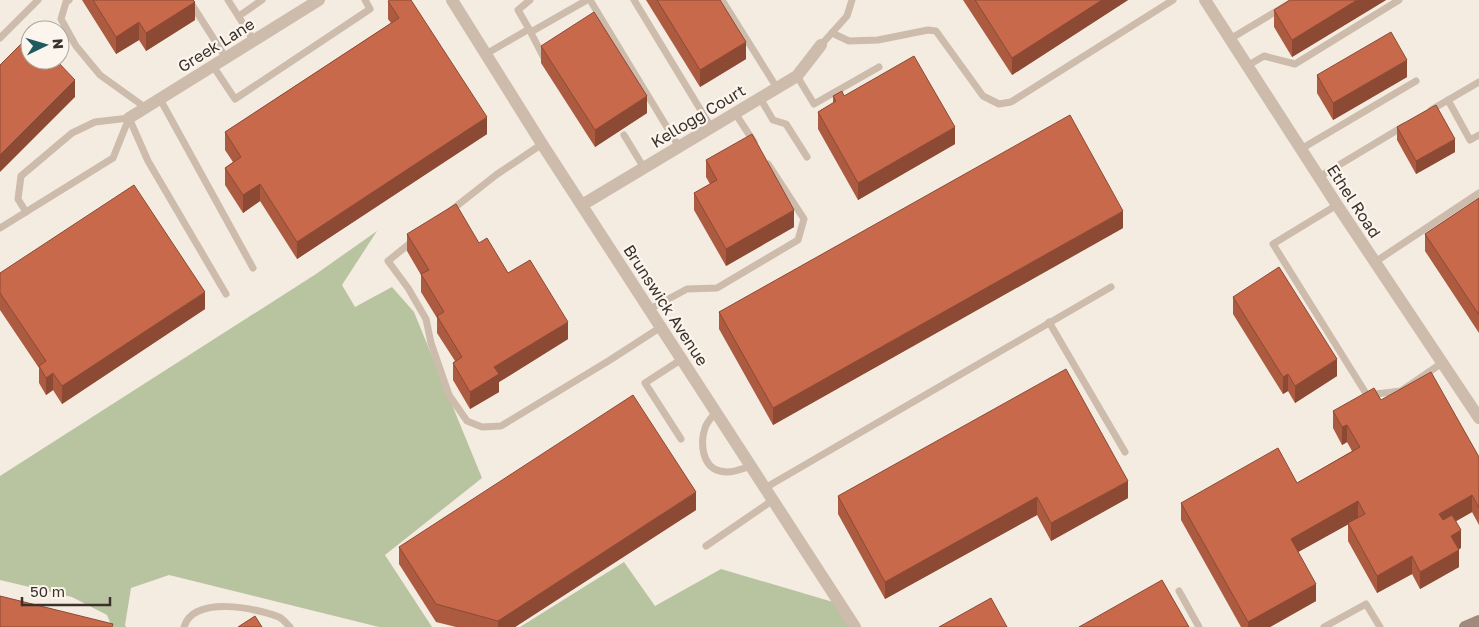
<svg xmlns="http://www.w3.org/2000/svg" width="1479" height="627" font-family="'Golos Text',sans-serif">
<style>
.green{fill:#b8c4a0}
.lines{fill:none;stroke-linecap:round;stroke-linejoin:round}
.lane{stroke:#cdbbac;stroke-width:7}
.street{stroke:#cdbbac;stroke-width:12}
.secondary{stroke:#a18a7d;stroke-width:12}
.wall{fill:#ac5a40}
.shaded-wall{fill:#8c4a34}
.building{fill:#c8694b;stroke:#8c4a34}
.labels{text-anchor:middle;dominant-baseline:central;stroke-width:4.5;stroke-linejoin:round;paint-order:stroke}
.street-label{font-size:16px;fill:#3b302b;stroke:#fbf5ee}
</style>
<rect width="100%" height="100%" fill="#f4ebe1"/>
<g class="green">
<path d="M377 231 342 285 355 307 392 287 414 312 482 478 385 555 432 627H379L169 575 131 588 125 625 126 627H112L107 615 72 597 0 580V476L316 274Z"/>
<path d="M624 562 655 606 721 569 833 602 851 627H520Z"/>
</g>
<g class="lines">
<g class="lane">
<path d="M69 0 66 2 61 19 76 46 100 75 146 108"/>
<path d="M189 0 226 58"/>
<path d="M228 0 254 41"/>
<path d="M590 0 679 147"/>
<path d="M634 0 711 127"/>
<path d="M722 0 777 88"/>
<path d="M239 16 262 0"/>
<path d="M529 29 518 10 530 0"/>
<path d="M531 32 587 0"/>
<path d="M832 33 849 41 878 40 928 30 936 31 983 96 999 104 1011 102 1173 0"/>
<path d="M0 38 38 0"/>
<path d="M1230 39 1295 0"/>
<path d="M821 45 847 16 852 0"/>
<path d="M486 54 529 29 544 58"/>
<path d="M213 66 235 99 370 9 365 0"/>
<path d="M1247 66 1264 56 1295 64 1399 0"/>
<path d="M797 76 814 104 879 67"/>
<path d="M760 98 773 120 786 124 807 157"/>
<path d="M160 99 253 268"/>
<path d="M1448 100 1470 140 1479 135"/>
<path d="M1431 110 1479 82"/>
<path d="M735 113 754 142"/>
<path d="M129 118 148 161 226 294"/>
<path d="M624 135 644 168"/>
<path d="M1301 149 1416 81"/>
<path d="M1319 177 1404 126"/>
<path d="M1337 205 1273 244 1367 395 1401 391 1442 363"/>
<path d="M26 212 18 199 21 176 72 133 95 122 129 118"/>
<path d="M449 212 496 175 542 144"/>
<path d="M0 228 113 158 129 118"/>
<path d="M414 240 388 261 408 288 426 319 431 343 449 395 467 421 482 427 501 426 610 360 661 327"/>
<path d="M1375 262 1479 193"/>
<path d="M650 309 687 289 717 288 798 240 804 219 768 164"/>
<path d="M1049 322 1125 452"/>
<path d="M716 412C712 417 707 422 705 428 700 443 702 467 720 471 731 474 741 469 751 466"/>
<path d="M681 439 645 383 682 359"/>
<path d="M765 488 1111 287"/>
<path d="M706 546 773 500"/>
<path d="M1179 591 1199 627"/>
<path d="M184 627C194 595 256 608 279 617 283 619 287 624 290 627"/>
<path d="M1324 627 1366 604 1380 627"/>
</g>
<g class="street">
<path d="M452 0 542 144 855 627"/>
<path d="M1205 0 1337 205 1479 418"/>
<path d="M129 118 319 0"/>
<path d="M582 205 797 76 821 45"/>
</g>
<path class="secondary" d="M1465 627 1479 621"/>
</g>
<g class="wall">
<path d="M82 0H193L195 20 146 51 139 40 116 54Z"/>
<path d="M646 0H720L746 59 700 87Z"/>
<path d="M963 0H1128L1012 75Z"/>
<path d="M1386 0 1292 57 1274 27V10Z"/>
<path d="M388 1 487 134 297 259 260 201 243 213 225 185V168L233 162 225 150V132L391 23 388 19Z"/>
<path d="M541 46 647 113 595 147 541 63Z"/>
<path d="M1317 75 1407 77 1333 120 1317 93Z"/>
<path d="M833 96H844L955 144 858 200 818 129V112L833 103Z"/>
<path d="M1397 127 1455 152 1416 174 1397 140Z"/>
<path d="M706 160 794 227 726 266 694 210V193L710 184 706 177Z"/>
<path d="M1479 198V333L1425 251V234Z"/>
<path d="M1123 228 773 425 719 329V312Z"/>
<path d="M407 234 479 243 568 339 499 382V392L470 409 453 380V363L455 361 437 333V318L421 292V275L407 251Z"/>
<path d="M0 273 205 309 62 404 53 390 46 395 39 383V368L0 310Z"/>
<path d="M1233 297 1337 376 1295 403 1288 391 1283 394 1233 314Z"/>
<path d="M1381 400 1479 457V525L1472 512 1456 521 1461 548 1459 549V567L1420 589 1412 574 1377 593 1348 541V524L1298 552 1316 601 1270 627H1241L1181 520V503L1297 483 1352 451 1347 442 1342 445 1333 428V411Z"/>
<path d="M838 496 1128 498 1051 541 1037 515 885 599 838 514Z"/>
<path d="M696 510 515 627H456L436 622 399 564V547Z"/>
</g>
<g class="shaded-wall">
<path d="M1102 0H1128L1012 75V58Z"/>
<path d="M1357 0H1386L1292 57V40Z"/>
<path d="M195 2V20L146 51V33Z"/>
<path d="M139 22V40L116 54V37Z"/>
<path d="M746 42V59L700 87V70Z"/>
<path d="M1407 60V77L1333 120V103Z"/>
<path d="M75 80V97L0 172V155Z"/>
<path d="M647 96V113L595 147V130Z"/>
<path d="M487 117V134L297 259V242Z"/>
<path d="M955 127V144L858 200V183Z"/>
<path d="M1455 139V152L1416 174V161Z"/>
<path d="M260 184V201L243 213V195Z"/>
<path d="M794 210V227L726 266V249Z"/>
<path d="M1123 211V228L773 425V408Z"/>
<path d="M205 292V309L62 404V386Z"/>
<path d="M568 322V339L499 382V392L470 409V392L494 367Z"/>
<path d="M1337 359V376L1295 403V386Z"/>
<path d="M53 373V390L46 395V378Z"/>
<path d="M1288 374V391L1283 394V377Z"/>
<path d="M1347 425V442L1342 445V427Z"/>
<path d="M1128 481V498L1051 541V523Z"/>
<path d="M696 492V510L515 627H498V621Z"/>
<path d="M1472 495V512L1439 531V514Z"/>
<path d="M1037 497V515L885 599V582Z"/>
<path d="M1358 501V519L1291 556V539Z"/>
<path d="M1461 530V548L1451 553V536Z"/>
<path d="M1459 550V567L1420 589V572Z"/>
<path d="M1412 556V574L1377 593V576Z"/>
<path d="M1316 584V601L1270 627H1248V622Z"/>
</g>
<g class="building">
<path d="M93 0H193L195 2 146 33 139 22 116 37Z"/>
<path d="M390 0H411L487 117 297 242 260 184 243 195 225 168 241 157 225 132 399 18 388 1Z"/>
<path d="M657 0H720L746 42 700 70Z"/>
<path d="M975 0H1102L1012 58Z"/>
<path d="M1290 0H1357L1292 40 1274 10Z"/>
<path d="M594 12 647 96 595 130 541 46Z"/>
<path d="M1391 32 1407 60 1333 103 1317 75Z"/>
<path d="M30 35V60H56L75 80 0 155V65Z"/>
<path d="M914 56 955 127 858 183 818 112 836 101 833 96 842 91 844 96Z"/>
<path d="M1436 105 1455 139 1416 161 1397 127Z"/>
<path d="M1070 115 1123 211 773 408 719 312Z"/>
<path d="M752 134 794 210 726 249 694 193 717 180 706 160Z"/>
<path d="M134 185 205 292 62 386 53 373 46 378 39 366 46 361 0 293V273Z"/>
<path d="M1479 198V315L1425 234Z"/>
<path d="M456 204 479 243 487 238 508 273 530 260 568 322 494 367 499 374 470 392 453 363 462 357 437 316 444 312 421 274 429 270 407 234Z"/>
<path d="M1279 267 1337 359 1295 386 1288 374 1283 377 1233 297Z"/>
<path d="M1066 369 1128 481 1051 523 1037 497 885 582 838 496Z"/>
<path d="M1431 372 1479 457V508L1472 495 1439 514 1443 520 1452 515 1461 530 1451 536 1459 550 1420 572 1412 556 1377 576 1348 523 1365 514 1358 501 1291 539 1316 584 1248 622 1181 503 1278 448 1297 483 1360 447 1347 425 1342 427 1333 411 1374 388 1381 400Z"/>
<path d="M633 395 696 492 498 621 436 604 399 547Z"/>
<path d="M1162 580 1189 627H1079Z"/>
<path d="M0 596 113 624 112 627H0Z"/>
<path d="M991 598 1007 627H939Z"/>
<path d="M255 616 262 627H238Z"/>
</g>
<g class="labels">
<g class="street-label">
<text transform="translate(216 45) rotate(-32)">Greek Lane</text>
<text transform="translate(698 116) rotate(-31)">Kellogg Court</text>
<text transform="translate(1354 201) rotate(57)">Ethel Road</text>
<text transform="translate(666 305) rotate(57)">Brunswick Avenue</text>
</g>
</g>
<g transform="translate(45 45) rotate(85)"><circle r="24" fill="#fbf5ee" stroke="#aea6a0"/>
<path d="M0-4L9 19L0 12L-9 19Z" fill="#1f5a5e"/>
<text y="-8" font-size="14" font-weight="bold" text-anchor="middle" fill="#3b302b">N</text>
</g>
<path d="M22 597v8h88v-8" fill="none" stroke="#3b302b" stroke-width="2.5"/>
<text x="30" y="597" font-size="15" fill="#3b302b" stroke="#fbf5ee" stroke-width="4" paint-order="stroke">50 m</text>
</svg>
